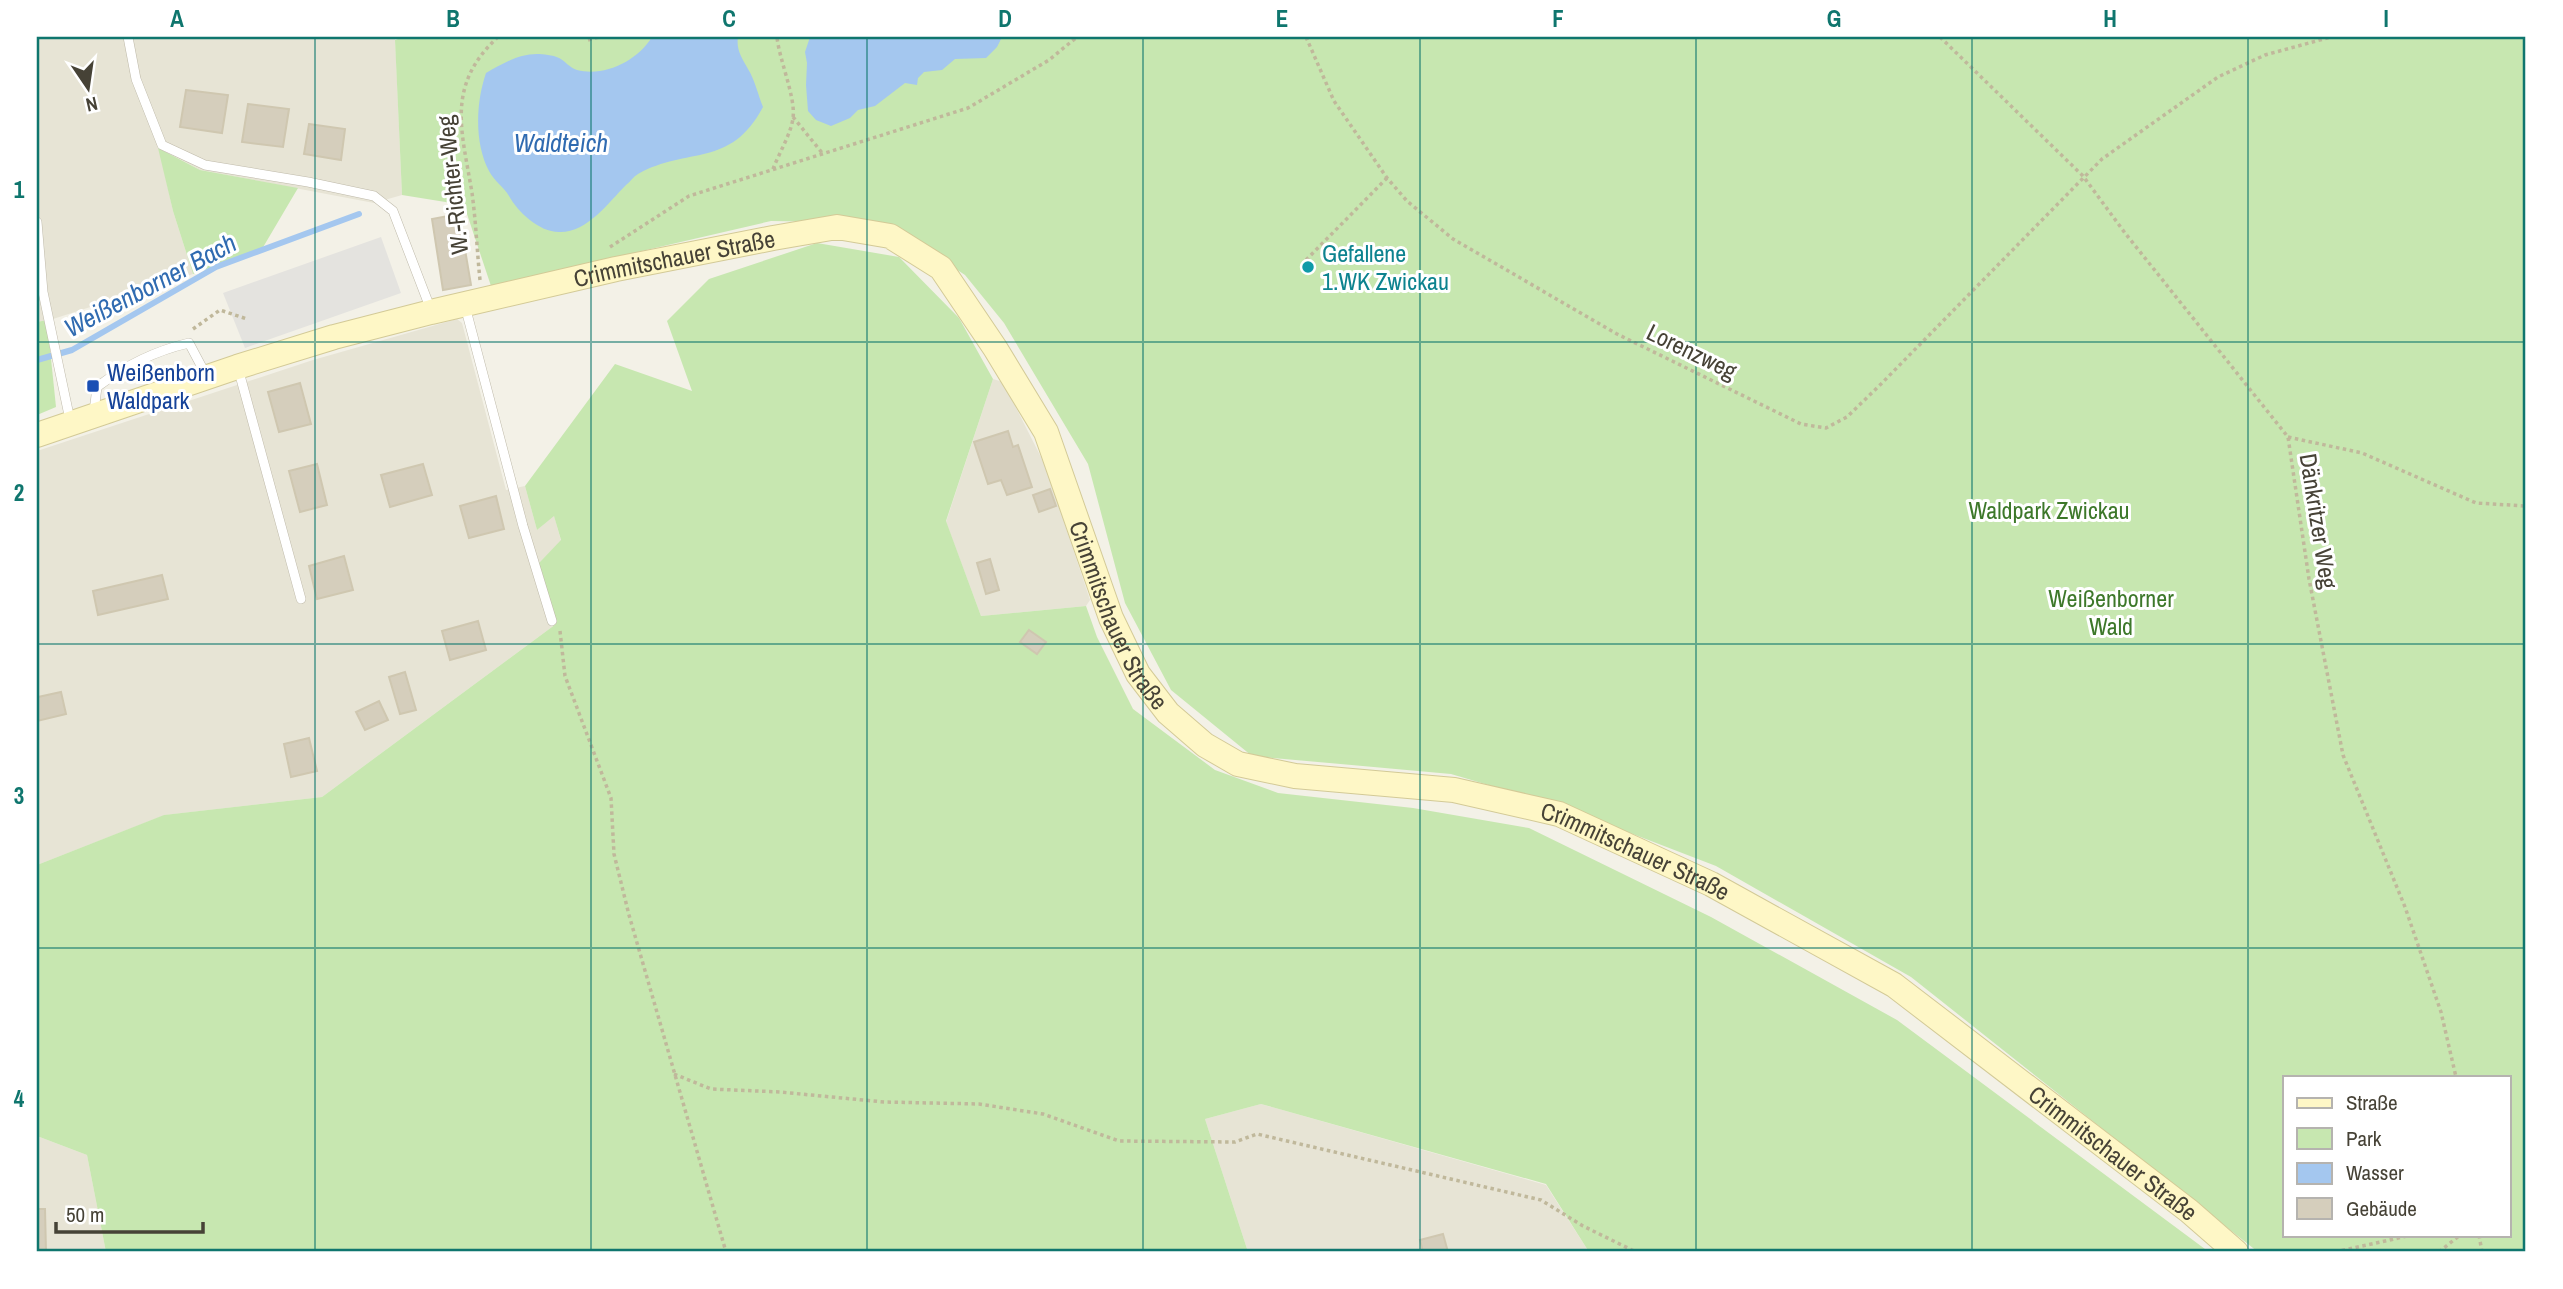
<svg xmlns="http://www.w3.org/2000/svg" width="2563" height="1289" font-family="'Archivo Narrow',sans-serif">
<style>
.residential{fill:#e7e4d5}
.green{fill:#c7e7b0;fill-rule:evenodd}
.parking{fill:#e4e3df}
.water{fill:#a4c7ef}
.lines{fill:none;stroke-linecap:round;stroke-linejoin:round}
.stream{stroke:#a4c7ef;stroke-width:6}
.building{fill:#d5cebc;stroke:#cfc7b0;stroke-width:2}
.service-casing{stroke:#bfbaaa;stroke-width:10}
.secondary-casing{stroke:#d3ca97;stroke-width:26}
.path{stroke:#c0b89b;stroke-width:3.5;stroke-dasharray:3.5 3.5;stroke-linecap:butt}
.service{stroke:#fff;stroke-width:9}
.secondary{stroke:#fef7c6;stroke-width:24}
.grid{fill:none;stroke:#0f766e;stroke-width:2;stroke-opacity:0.55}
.culture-dot{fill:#0f9aa8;stroke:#fff;stroke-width:2.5}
.transit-dot{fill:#1a4fb4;stroke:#fff;stroke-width:2.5}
.labels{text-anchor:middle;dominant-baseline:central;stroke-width:6;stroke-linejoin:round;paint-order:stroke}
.street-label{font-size:24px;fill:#464236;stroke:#fff}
.culture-label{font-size:24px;fill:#0d838f;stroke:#fff;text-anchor:start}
.transit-label{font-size:24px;fill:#164399;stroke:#fff;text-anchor:start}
.park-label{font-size:24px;fill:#3d782a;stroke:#fff}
.water-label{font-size:26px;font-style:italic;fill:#306bb1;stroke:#fff}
.neatline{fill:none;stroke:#0f766e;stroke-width:2.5}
.grid-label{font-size:23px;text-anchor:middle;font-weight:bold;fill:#0f766e}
</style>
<rect width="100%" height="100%" fill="#f3f1e7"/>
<g class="residential">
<path d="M37 37H395L402 195 374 203 200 170 159 148 173 211 193 274 53 319 37 322Z"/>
<path d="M457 319 462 323 506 490 525 486 537 530 554 515 561 541 539 563 556 624 322 797 165 815 37 865V451L313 360Z"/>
<path d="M993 379 1003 382 1046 467 1090 600 1086 606 981 616 946 522Z"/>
<path d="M1261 1104 1546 1185 1589 1252H1248L1205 1119Z"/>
<path d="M37 1136 87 1155 106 1252H37Z"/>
</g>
<g class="green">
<path d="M404 37H2526V1252H2258L1911 977 1716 866 1560 806 1451 774 1252 756 1171 690 1125 603 1088 464 1004 323 965 275 886 223 771 221 491 286 464 205 402 195 395 40ZM2285 1077H2509V1235H2285Z"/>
<path d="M158 148 200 170 298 188 262 249 193 274 173 211Z"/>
<path d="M817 243 899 257 959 318 993 379 946 521 981 616 1086 606 1097 637 1133 709 1215 770 1278 793 1413 808 1529 828 1711 917 1897 1020 2209 1252H1589L1546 1184 1261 1104 1205 1119 1248 1252H106L87 1155 37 1136V865L164 815 322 797 556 624 539 563 561 540 554 516 537 530 525 486 615 364 692 391 667 321 709 279Z"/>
<path d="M47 320 56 407 37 415V322Z"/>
</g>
<path class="parking" d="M381 237 401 293 245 348 223 293Z"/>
<g class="water">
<path d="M652 37H738C736 50 742 58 748 69 755 80 758 95 763 107 730 169 688 146 638 174 633 177 630 182 626 185 608 203 587 233 559 232 539 232 518 212 509 196 504 187 494 181 489 171 474 143 476 102 486 73 502 64 518 54 537 54 543 54 553 55 559 58 565 61 570 68 577 70 605 77 637 61 652 37Z"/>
<path d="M810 37H1002L997 47 986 58 955 59 942 70 924 72 918 78 917 85 905 83 875 106 858 110 850 118 831 126 816 120 808 111 806 85 807 63 805 52Z"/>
</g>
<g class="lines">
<path class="stream" d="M37 360 72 350 216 267 359 214"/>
</g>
<g class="building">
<path d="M186 90 228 95 222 133 180 127Z"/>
<path d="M248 104 289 109 283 147 242 142Z"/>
<path d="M309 124 345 129 341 160 304 154Z"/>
<path d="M459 214 471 285 443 290 432 219Z"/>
<path d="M300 383 311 424 279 432 268 392Z"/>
<path d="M1008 431 1013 447 1018 445 1032 487 1007 495 1001 480 988 484 974 442Z"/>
<path d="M317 464 327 505 300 512 289 471Z"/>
<path d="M423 464 432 495 390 507 381 475Z"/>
<path d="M1050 489 1056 506 1039 512 1033 495Z"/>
<path d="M496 496 504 529 469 538 460 506Z"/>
<path d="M344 556 353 590 317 599 309 566Z"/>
<path d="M990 559 999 590 986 594 977 563Z"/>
<path d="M162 575 168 599 98 615 93 591Z"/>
<path d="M478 621 486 650 450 660 442 631Z"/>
<path d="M1029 630 1046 642 1037 654 1020 642Z"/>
<path d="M405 672 416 710 400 714 389 677Z"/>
<path d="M61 692 66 714 37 721V693L38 697Z"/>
<path d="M379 701 388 720 365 730 356 712Z"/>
<path d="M309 738 317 771 291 777 284 744Z"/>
<path d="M37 1209H45L46 1252H37Z"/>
<path d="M1443 1234 1448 1252H1423L1420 1240Z"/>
</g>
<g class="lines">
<defs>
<g id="service">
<path d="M128 37 136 79 162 145 205 165 308 182 374 196 393 211 431 310"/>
<path d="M37 222 43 292 70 420"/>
<path d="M465 306 523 526 552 621"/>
<path d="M238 368 301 599"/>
<path d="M94 412 97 387C126 365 154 351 189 343L206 375"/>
</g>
<g id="secondary">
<path id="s1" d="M37 435 237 367 334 337 431 312 616 269 773 238 837 227 890 236 941 268 995 348 1046 432 1111 618 1138 674 1168 713 1205 745 1238 764 1295 776 1454 790 1559 814 1711 884 1894 985 2189 1211 2236 1252"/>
</g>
</defs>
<use href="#service" class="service-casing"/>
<use href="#secondary" class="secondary-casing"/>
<g class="path">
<path d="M1306 37 1334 101 1387 178 1407 201 1453 239 1617 334 1801 424 1826 428 1847 417 1881 384 2102 159 2218 77 2265 55 2331 37"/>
<path d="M1940 37 2083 176 2125 233 2288 437 2309 579 2343 755 2405 907 2441 1012 2456 1077"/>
<path d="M588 40 599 37"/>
<path d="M793 117 823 154"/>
<path d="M773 169C779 153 791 134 793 118 796 98 779 59 777 37"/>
<path d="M610 247 689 196 968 108 1049 60 1077 37"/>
<path d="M1306 260 1387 178"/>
<path d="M480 280C477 251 476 222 472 193 462 131 445 86 498 37"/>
<path d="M193 329 220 310 247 319"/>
<path d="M2288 437 2362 453 2476 503 2526 506"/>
<path d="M560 631 565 676 611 798 614 854 629 915 726 1252"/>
<path d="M674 1074 711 1089 780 1092 884 1102 979 1104 1043 1114 1119 1141 1235 1142 1257 1134 1541 1200 1583 1226 1636 1252"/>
<path d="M2479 1235 2482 1252"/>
<path d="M2335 1252 2412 1235"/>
<path d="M2439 1252 2460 1235"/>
</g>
<use href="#service" class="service"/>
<use href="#secondary" class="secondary"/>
</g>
<path class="grid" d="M315 37V1252M591 37V1252M867 37V1252M1143 37V1252M1420 37V1252M1696 37V1252M1972 37V1252M2248 37V1252M37 342H2526M37 644H2526M37 948H2526"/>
<circle class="culture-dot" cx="1308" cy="267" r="7"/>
<rect class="transit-dot" x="86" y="379" width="14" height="14" rx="3.5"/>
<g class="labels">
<g class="street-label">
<text transform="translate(452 185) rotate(-96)">W.-Richter-Weg</text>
<text stroke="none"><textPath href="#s1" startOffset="662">Crimmitschauer Straße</textPath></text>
<text transform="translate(1692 351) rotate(26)">Lorenzweg</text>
<text transform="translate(2319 521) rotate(81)">Dänkritzer Weg</text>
<text stroke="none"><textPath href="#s1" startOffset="1334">Crimmitschauer Straße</textPath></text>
<text stroke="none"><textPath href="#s1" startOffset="1942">Crimmitschauer Straße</textPath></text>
<text stroke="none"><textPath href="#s1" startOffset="2510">Crimmitschauer Straße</textPath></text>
</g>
<g class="culture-label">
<text x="1322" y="253">Gefallene<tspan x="1322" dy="28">1.WK Zwickau</tspan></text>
</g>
<g class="transit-label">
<text x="107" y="372">Weißenborn<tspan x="107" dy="28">Waldpark</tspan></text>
</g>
<g class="park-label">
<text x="2049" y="510">Waldpark Zwickau</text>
<text x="2111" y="598">Weißenborner<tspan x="2111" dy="28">Wald</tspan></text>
</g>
<g class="water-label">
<text x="561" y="142">Waldteich</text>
<text transform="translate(150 285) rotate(-28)">Weißenborner Bach</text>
</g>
</g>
<rect width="2563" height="1289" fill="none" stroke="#ffffff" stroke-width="77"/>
<rect x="2283" y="1076" width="228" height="161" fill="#ffffff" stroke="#b5b3af" stroke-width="2"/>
<rect x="2297" y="1098" width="35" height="10" fill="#fef7c6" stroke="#b5b3af" stroke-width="2"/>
<text x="2346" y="1110" font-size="21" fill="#464236">Straße</text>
<rect x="2297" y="1128" width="35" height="21" fill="#c7e7b0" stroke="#b5b3af" stroke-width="2"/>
<text x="2346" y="1146" font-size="21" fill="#464236">Park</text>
<rect x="2297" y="1163" width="35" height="21" fill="#a4c7ef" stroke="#b5b3af" stroke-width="2"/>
<text x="2346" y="1180" font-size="21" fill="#464236">Wasser</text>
<rect x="2297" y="1198" width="35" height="21" fill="#d5cebc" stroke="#b5b3af" stroke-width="2"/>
<text x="2346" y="1216" font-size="21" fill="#464236">Gebäude</text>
<g transform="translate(88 88) rotate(167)" stroke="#ffffff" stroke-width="5" paint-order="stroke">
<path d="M0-5L12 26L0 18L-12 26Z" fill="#464236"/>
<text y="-10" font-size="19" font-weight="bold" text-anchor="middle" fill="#464236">N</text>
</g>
<path d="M56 1222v10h147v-10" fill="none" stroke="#464236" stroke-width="3.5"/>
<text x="66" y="1222" font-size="21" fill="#464236" stroke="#ffffff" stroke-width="5" paint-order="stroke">50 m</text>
<rect x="38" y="38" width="2486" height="1212" class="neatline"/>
<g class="grid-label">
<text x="177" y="27">A</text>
<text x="453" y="27">B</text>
<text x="729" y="27">C</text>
<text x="1005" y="27">D</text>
<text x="1282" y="27">E</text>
<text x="1558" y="27">F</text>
<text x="1834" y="27">G</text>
<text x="2110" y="27">H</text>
<text x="2386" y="27">I</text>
<text x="19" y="198">1</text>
<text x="19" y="501">2</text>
<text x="19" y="804">3</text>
<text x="19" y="1107">4</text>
</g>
</svg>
